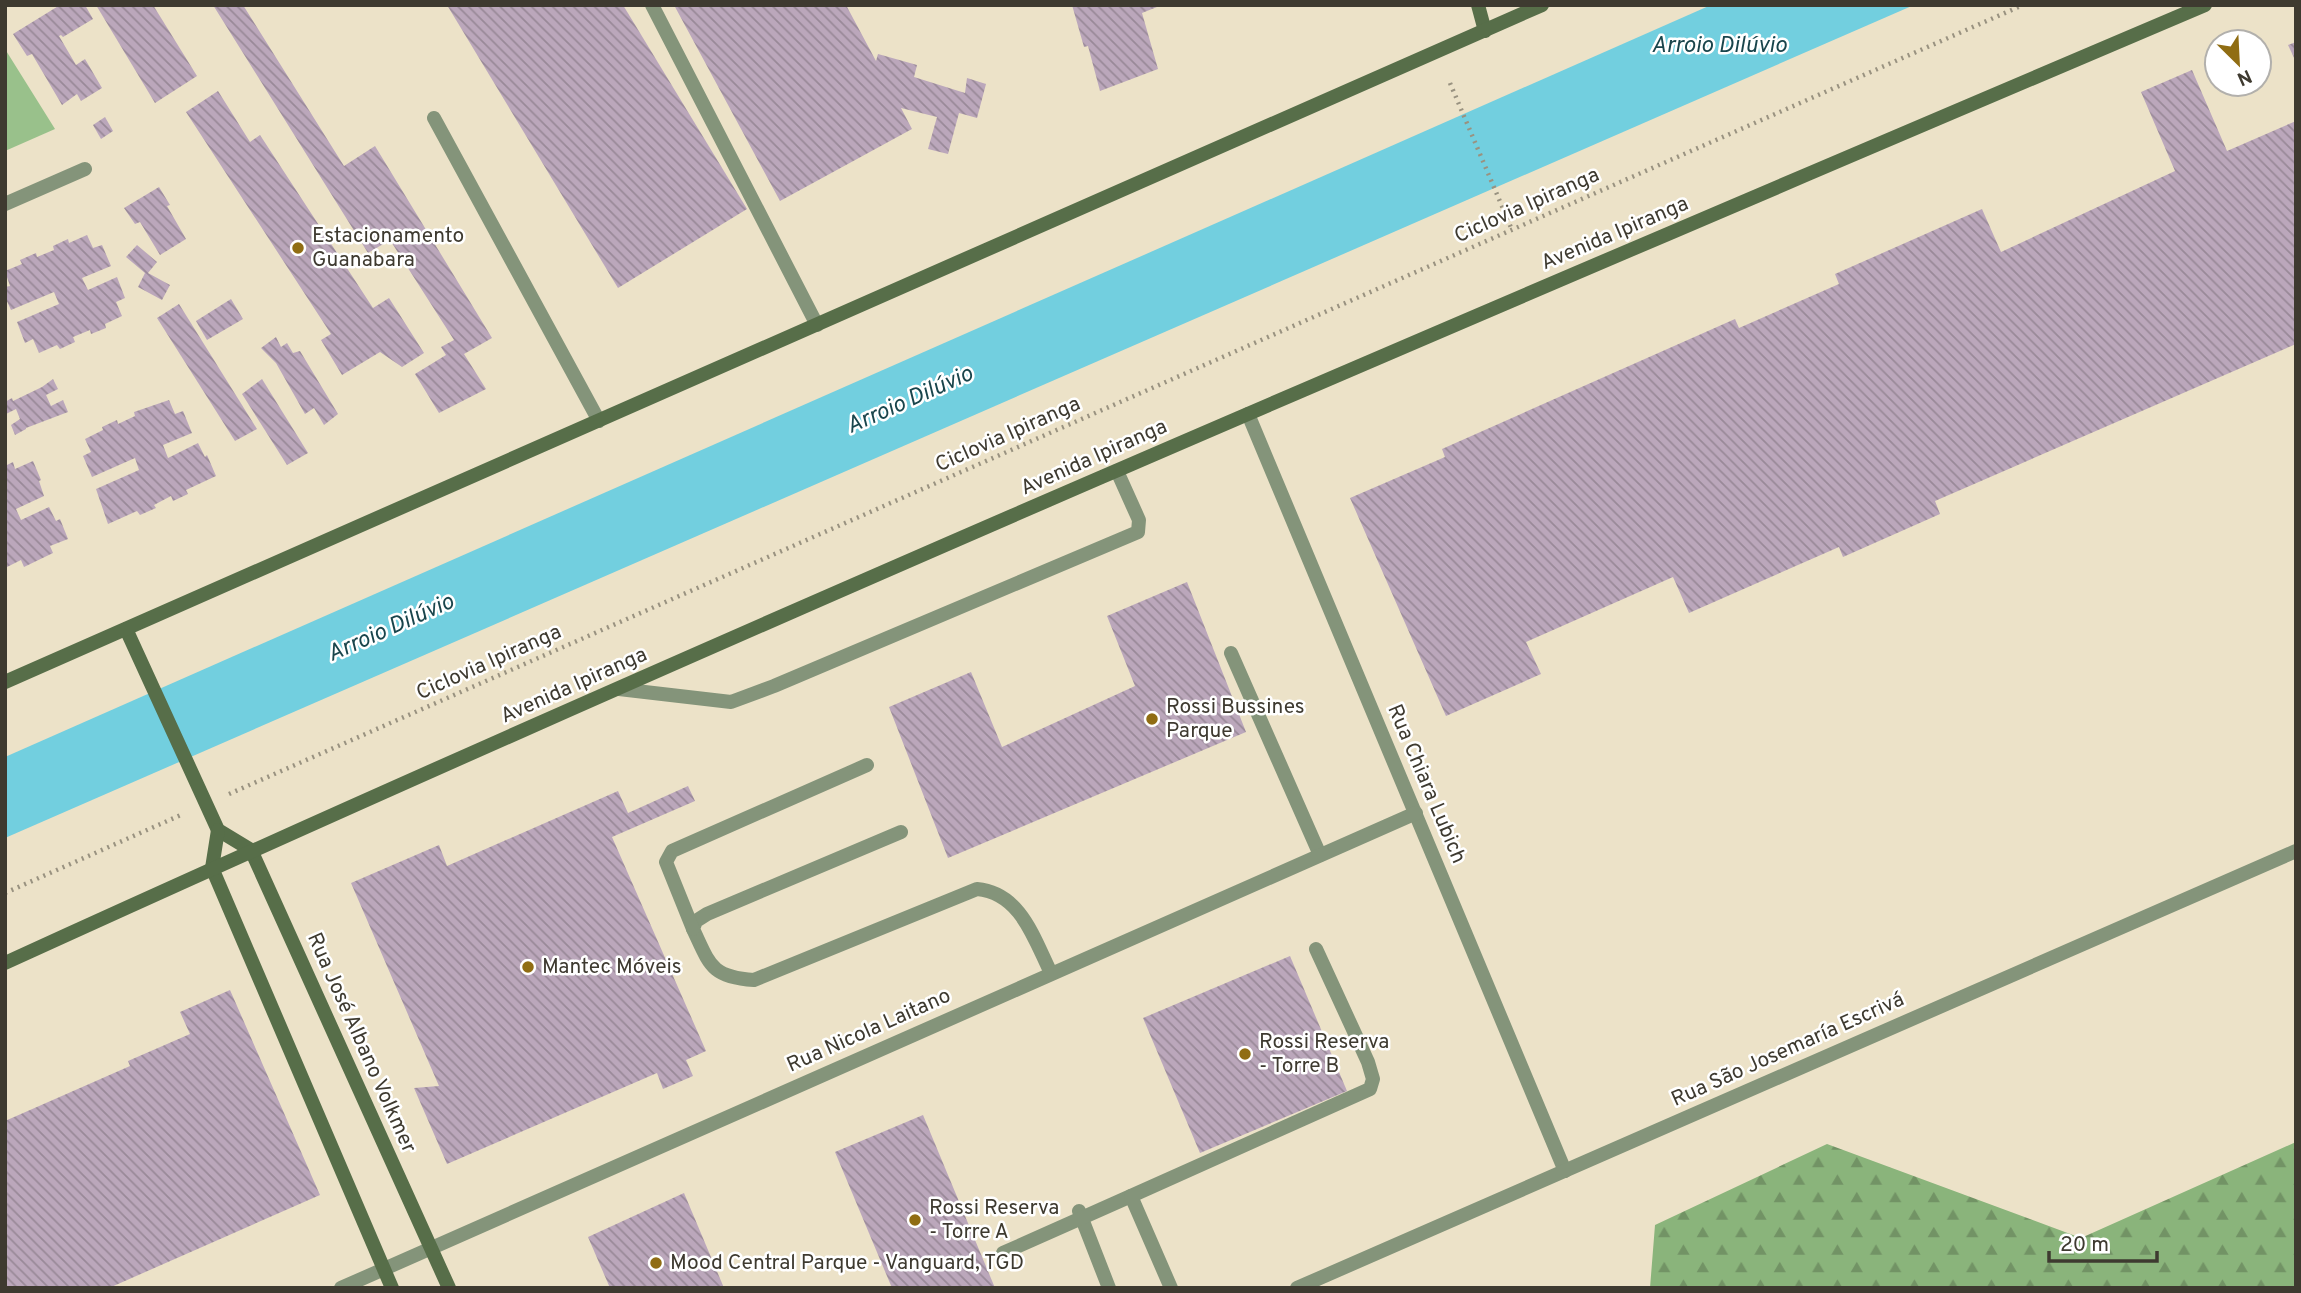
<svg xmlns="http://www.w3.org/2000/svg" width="2301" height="1293" font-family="Overpass,sans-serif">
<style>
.green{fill:#99c18b}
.forest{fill:url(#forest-firs)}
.water{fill:#72cfdf}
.building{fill:url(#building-back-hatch)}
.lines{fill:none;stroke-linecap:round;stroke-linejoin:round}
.path{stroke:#999280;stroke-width:4.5;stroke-dasharray:2 5;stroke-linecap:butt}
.lane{stroke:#84947a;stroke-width:14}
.street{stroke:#84947a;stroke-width:14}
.secondary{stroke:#576e49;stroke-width:14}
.poi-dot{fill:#906d13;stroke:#fff;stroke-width:2.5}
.labels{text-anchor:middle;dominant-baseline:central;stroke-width:5;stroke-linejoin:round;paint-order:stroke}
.street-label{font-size:21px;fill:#3e3a30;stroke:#fff}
.poi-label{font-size:21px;fill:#3e3a30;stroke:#fff;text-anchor:start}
.water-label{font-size:23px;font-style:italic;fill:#19454c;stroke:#fff}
</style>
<defs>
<pattern id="forest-firs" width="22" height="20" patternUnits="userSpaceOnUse" patternTransform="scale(1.75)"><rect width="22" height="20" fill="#8ab47b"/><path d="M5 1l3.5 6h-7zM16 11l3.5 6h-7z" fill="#729365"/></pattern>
<pattern id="building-back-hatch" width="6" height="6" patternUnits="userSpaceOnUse" patternTransform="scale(1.75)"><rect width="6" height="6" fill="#bba7bb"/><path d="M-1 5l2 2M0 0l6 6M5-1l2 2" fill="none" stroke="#998998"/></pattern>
</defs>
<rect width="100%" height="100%" fill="#ece2c8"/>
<path class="green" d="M5 49 55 129 5 151Z"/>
<path class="forest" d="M2296 1142V1288H1650L1655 1225 1827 1144 2081 1238Z"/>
<path class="water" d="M1711 5H1914L5 838V757Z"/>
<g class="building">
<path d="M60 5H85L93 19 63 37 61 35 59 36 76 65 85 59 102 88 81 101 77 94 62 105 32 54 27 56 13 34Z"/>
<path d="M96 5H153L197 76 155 103Z"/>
<path d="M213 5H243L344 166 375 146 492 338 464 354 486 389 439 413 415 374 446 355 441 347 454 340 390 240 368 253Z"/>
<path d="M447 5H623L747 209 618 288Z"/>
<path d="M674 5H846L876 61 878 54 917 65 914 77 965 93 967 78 986 84 977 118 959 113 948 154 928 149 937 117 901 108 912 129 780 201Z"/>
<path d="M1072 5H1162L1142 13 1158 69 1100 91 1088 46 1084 47Z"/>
<path d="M2296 42V62L2288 45Z"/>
<path d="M2192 70 2227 151 2296 121V344L1935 501 1940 514 1843 557 1839 547 1689 613 1673 577 1526 642 1541 674 1446 716 1350 498 1445 457 1442 449 1735 319 1739 328 1839 284 1835 274 1982 209 2001 252 2175 171 2141 92Z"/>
<path d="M218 91 250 142 260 135 373 308 389 298 424 353 402 367 380 352 342 375 321 340 331 334 186 112Z"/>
<path d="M105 117 113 131 101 139 93 125Z"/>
<path d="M159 187 170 205 167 206 186 239 160 255 140 222 135 224 124 208Z"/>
<path d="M87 235 93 248 102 245 111 266 82 278 88 290 117 277 125 298 116 302 122 316 105 324 106 328 91 334 90 330 73 337 75 342 60 349 57 345 39 353 33 339 25 343 17 322 59 304 54 292 11 310 5 297V287L10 286 5 271 22 264 20 260 36 253 37 257 54 250 53 246 68 239 69 243Z"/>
<path d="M137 245 157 262 148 273 170 285 162 300 138 287 145 273 126 257Z"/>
<path d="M231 299 243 319 207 340 196 321Z"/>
<path d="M179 304 257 429 235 441 157 318Z"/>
<path d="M276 337 281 347 287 343 293 353 300 351 338 414 324 425 314 408 305 414 276 363 261 348Z"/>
<path d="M53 379 58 389 46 395 51 406 63 400 68 412 26 428V429L15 435 11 425 20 419 16 409 6 414 5 402 12 398 13 401 42 387Z"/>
<path d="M262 379 308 453 287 465 242 394Z"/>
<path d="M169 400 175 414 183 411 192 433 163 445 168 458 198 443 205 457 207 455 216 476 186 490 188 494 173 501 171 496 154 505 156 508 140 515 137 511 108 524 96 489 139 470 135 458 92 477 83 456 91 452 85 439 103 430 102 427 117 420 118 424 135 416 134 412Z"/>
<path d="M33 461 41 480 39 481 44 496 16 509 21 520 49 507 56 521 60 519 68 539 50 546 53 553 24 567 21 560 5 568V466L13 462 15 469Z"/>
<path d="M1187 582 1246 732 948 858 889 707 971 672 1002 747 1135 686 1107 616Z"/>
<path d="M688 786 695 801 612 837 706 1051 686 1060 693 1076 663 1089 657 1073 447 1164 414 1088 439 1086 351 883 439 845 447 866 618 791 628 813Z"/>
<path d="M1290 956 1347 1091 1200 1153 1143 1018Z"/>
<path d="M230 990 320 1195 109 1288H5V1121L130 1066 128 1061 190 1034 180 1012Z"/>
<path d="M923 1115 995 1288H892L835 1152Z"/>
<path d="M684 1193 724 1288H610L588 1237Z"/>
</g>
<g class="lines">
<g class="path">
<path d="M1450 83 1512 230"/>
<path d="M229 794 2023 5"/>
<path d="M5 893 183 814"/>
</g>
<g class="lane">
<path d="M652 5 817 325"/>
<path d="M434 118 599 421"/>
<path d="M1231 653 1320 855"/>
<path d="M619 689 731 702 774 686 1138 532 1139 520 1117 471"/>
<path d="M901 832 707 914 696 921 693 929C710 965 711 977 754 980L977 889C1021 893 1034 939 1051 973"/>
<path d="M693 929 666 862 672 851 867 765"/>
<path d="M1079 1211 1109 1288"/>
<path d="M1003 1253 1131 1196"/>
<path d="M1171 1288 1131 1196 1370 1089 1373 1079 1368 1062 1316 949"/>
</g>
<g class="street">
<path d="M5 204 85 169"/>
<path d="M1248 414 1565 1171"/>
<path d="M341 1288 1416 813"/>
<path d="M1297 1288 2296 851"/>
</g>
<g class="secondary">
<path d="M1478 5 1485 31"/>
<path d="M126 629 218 830 251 850 449 1288"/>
<path d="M5 682 1542 5"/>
<path d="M218 830 212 868 392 1288"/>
<path d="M5 963C733 631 1469 318 2205 5"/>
</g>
</g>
<g class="poi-dot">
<circle cx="298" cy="248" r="7"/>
<circle cx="1152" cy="719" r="7"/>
<circle cx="528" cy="967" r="7"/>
<circle cx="1245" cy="1054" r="7"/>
<circle cx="915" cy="1220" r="7"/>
<circle cx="656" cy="1263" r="7"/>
</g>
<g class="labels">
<g class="street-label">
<text transform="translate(1527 206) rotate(-24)">Ciclovia Ipiranga</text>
<text transform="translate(1615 234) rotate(-23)">Avenida Ipiranga</text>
<text transform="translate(1008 435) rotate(-24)">Ciclovia Ipiranga</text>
<text transform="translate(1094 458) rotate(-24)">Avenida Ipiranga</text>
<text transform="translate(489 663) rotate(-24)">Ciclovia Ipiranga</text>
<text transform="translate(574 686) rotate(-24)">Avenida Ipiranga</text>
<text transform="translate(1426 784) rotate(67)">Rua Chiara Lubich</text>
<text transform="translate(869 1031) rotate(-24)">Rua Nicola Laitano</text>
<text transform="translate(361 1043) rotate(66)">Rua José Albano Volkmer</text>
<text transform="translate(1788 1050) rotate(-24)">Rua São Josemaría Escrivá</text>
</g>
<g class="poi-label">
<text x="312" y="236">Estacionamento<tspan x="312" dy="24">Guanabara</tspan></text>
<text x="1166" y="707">Rossi Bussines<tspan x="1166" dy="24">Parque</tspan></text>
<text x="542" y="967">Mantec Móveis</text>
<text x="1259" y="1042">Rossi Reserva<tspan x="1259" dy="24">- Torre B</tspan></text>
<text x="929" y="1208">Rossi Reserva<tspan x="929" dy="24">- Torre A</tspan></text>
<text x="670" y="1263">Mood Central Parque - Vanguard, TGD</text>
</g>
<g class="water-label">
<text x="1719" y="46">Arroio Dilúvio</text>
<text transform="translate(910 401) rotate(-24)">Arroio Dilúvio</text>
<text transform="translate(391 629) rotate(-24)">Arroio Dilúvio</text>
</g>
</g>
<rect width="2301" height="1293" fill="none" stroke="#3e3a30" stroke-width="14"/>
<g transform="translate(2238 63) rotate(156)"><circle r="33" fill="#ffffff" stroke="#b2b0ac" stroke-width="2"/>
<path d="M0-5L12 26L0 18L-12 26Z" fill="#906d13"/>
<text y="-10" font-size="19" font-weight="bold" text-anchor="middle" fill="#3e3a30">N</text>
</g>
<path d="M2049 1251v10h108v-10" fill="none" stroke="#3e3a30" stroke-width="3.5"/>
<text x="2060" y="1251" font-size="21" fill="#3e3a30" stroke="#ffffff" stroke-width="5" paint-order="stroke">20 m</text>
</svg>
